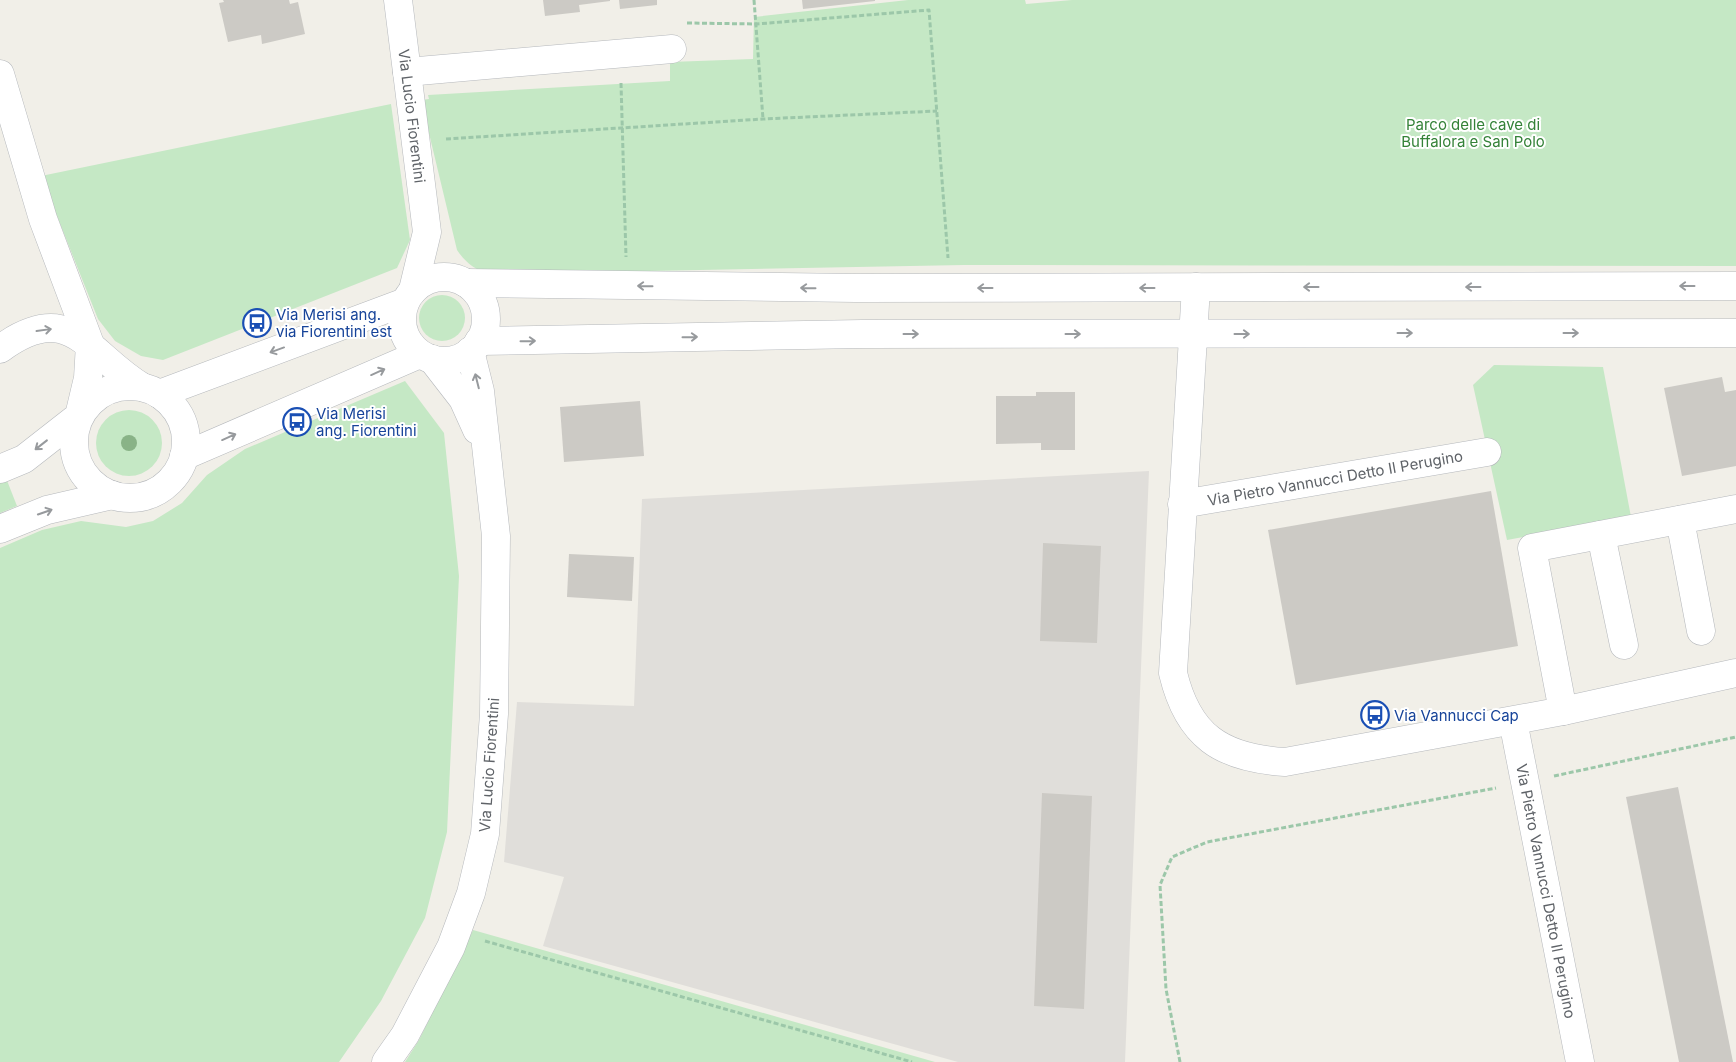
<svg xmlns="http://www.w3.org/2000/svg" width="1736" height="1062" font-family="Inter,sans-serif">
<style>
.industrial{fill:#e0deda}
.green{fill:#c5e8c5}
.building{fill:#cccac5}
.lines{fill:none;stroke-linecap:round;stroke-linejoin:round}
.minor-casing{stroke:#b5b8bc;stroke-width:29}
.path{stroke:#9cc7a9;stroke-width:3;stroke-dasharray:5 2.5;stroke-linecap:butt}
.minor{stroke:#fff;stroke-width:28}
.tree{fill:#89b387}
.oneway{stroke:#979a9d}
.labels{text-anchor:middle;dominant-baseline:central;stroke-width:4;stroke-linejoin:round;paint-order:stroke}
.street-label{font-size:15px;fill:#5f6368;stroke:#fff}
.park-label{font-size:15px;fill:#348238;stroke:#fff}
.transit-label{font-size:15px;fill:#164399;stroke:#fff;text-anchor:start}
</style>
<rect width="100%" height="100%" fill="#f1efe8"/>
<path class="industrial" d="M1149 471 1125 1062H958L543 946 564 877 504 862 517 702 634 706 642 499Z"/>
<g class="green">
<path d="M908 0H1025L1026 4 1072 0H1736V266L964 265 489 274C474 269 466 263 457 250L421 100 429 99 428 95 670 81V62L753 59 754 17Z"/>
<path d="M391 104 410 240 397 268 163 360 141 356 115 341 98 319 41 176Z"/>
<circle cx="442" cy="318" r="23"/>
<path d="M1494 365 1603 367 1631 517 1507 540 1473 385Z"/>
<path d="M405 381 444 433 459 576 447 832 425 918 381 1001 339 1062H0V548L42 530 81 521 126 527 153 521 182 503 207 475 245 449Z"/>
<circle cx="129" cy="443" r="33"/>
<path d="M6 478 17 506 0 513V480Z"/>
<path d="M473 930 935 1062H405L419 1040Z"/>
</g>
<g class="building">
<path d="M223 0H289L290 4 298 2 305 34 262 44 261 35 228 42 219 3 224 2Z"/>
<path d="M543 0H610V1L579 5 580 12 545 16Z"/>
<path d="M619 0H657V5L620 9Z"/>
<path d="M802 0H875V1L803 9Z"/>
<path d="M1722 377 1725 392 1736 390V466L1682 476 1664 388Z"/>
<path d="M1036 392H1075V450H1041V443L996 444V396H1036Z"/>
<path d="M640 401 644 456 564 462 560 407Z"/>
<path d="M1491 491 1518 646 1296 685 1268 530Z"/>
<path d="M1043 543 1101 546 1097 643 1040 641Z"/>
<path d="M569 554 634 557 632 601 567 597Z"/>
<path d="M1678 787 1733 1062H1679L1626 797Z"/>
<path d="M1042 793 1092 796 1084 1009 1034 1006Z"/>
</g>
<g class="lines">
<defs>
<g id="minor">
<path d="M398 0 427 232 413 290"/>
<path d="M407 72 672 49"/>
<path d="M0 74 43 219 90 344 88 378 79 416 24 459 0 469"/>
<circle cx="444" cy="319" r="42"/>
<path d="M466 283 856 288 1736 286"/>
<path d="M1196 287 1173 673C1188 736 1221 758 1285 762L1563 711 1736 673"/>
<path d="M479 341 862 334 1736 333"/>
<path d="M0 349C71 297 87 354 142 387"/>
<path d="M432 359 463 399 477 430"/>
<circle cx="130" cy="442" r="56"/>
<path d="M159 394 405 302"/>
<path d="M184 456 420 354"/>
<path d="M1182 504 1487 452"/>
<path d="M1680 520 1701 631"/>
<path d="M0 529 47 510 112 495"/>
<path d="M1601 535 1624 645"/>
<path d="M1563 711 1532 548 1736 509"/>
<path d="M1513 721 1580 1062"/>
<path d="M386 1062 405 1035 451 947 471 893 485 834 494 714 496 536 480 391 470 351"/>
</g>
</defs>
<use href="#minor" class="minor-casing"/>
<g class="path">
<path d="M754 0 763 119"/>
<path d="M687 23 757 24 929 10 948 258"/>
<path d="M621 83 626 257"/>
<path d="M446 139 763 119 937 111"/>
<path d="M1554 776 1736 737"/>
<path d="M485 941 912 1062"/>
<path d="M1180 1062 1166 989 1160 885 1172 857 1207 842 1496 788"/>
</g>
<use href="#minor" class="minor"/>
</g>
<circle class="tree" cx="129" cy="443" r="8"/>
<defs><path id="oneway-shaft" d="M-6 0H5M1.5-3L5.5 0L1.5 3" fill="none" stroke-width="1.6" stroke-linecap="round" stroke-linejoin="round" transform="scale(1.25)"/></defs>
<g class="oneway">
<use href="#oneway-shaft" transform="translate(645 286) rotate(-179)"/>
<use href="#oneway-shaft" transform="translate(1687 286) rotate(180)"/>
<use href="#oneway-shaft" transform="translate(1311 287) rotate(180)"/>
<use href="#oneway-shaft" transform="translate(1473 287) rotate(180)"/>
<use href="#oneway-shaft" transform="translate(808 288) rotate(-179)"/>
<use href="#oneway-shaft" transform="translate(985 288) rotate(180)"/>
<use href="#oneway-shaft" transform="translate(1147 288) rotate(180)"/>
<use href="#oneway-shaft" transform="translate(44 330) rotate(-8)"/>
<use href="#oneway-shaft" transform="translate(1405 333)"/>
<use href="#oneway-shaft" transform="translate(1571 333)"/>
<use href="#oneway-shaft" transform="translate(911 334)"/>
<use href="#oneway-shaft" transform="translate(1073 334)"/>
<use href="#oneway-shaft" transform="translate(1242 334)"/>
<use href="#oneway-shaft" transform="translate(690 337) rotate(-1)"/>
<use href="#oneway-shaft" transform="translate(528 341) rotate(-1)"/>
<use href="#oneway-shaft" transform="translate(277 350) rotate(160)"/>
<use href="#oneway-shaft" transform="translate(378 372) rotate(-24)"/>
<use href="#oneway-shaft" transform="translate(477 381) rotate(-104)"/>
<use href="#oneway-shaft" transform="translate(229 437) rotate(-24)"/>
<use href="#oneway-shaft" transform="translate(41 445) rotate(142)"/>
<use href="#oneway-shaft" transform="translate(45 512) rotate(-19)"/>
</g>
<defs>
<symbol id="bus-ring" viewBox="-11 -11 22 22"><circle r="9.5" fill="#fff" stroke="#1a4fb4" stroke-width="1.5"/><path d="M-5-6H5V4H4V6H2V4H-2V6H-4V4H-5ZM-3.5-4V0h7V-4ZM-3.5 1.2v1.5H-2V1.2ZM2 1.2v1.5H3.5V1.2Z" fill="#1a4fb4"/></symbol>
</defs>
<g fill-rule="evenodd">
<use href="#bus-ring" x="241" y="307" width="32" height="32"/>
<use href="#bus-ring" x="281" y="406" width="32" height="32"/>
<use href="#bus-ring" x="1359" y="699" width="32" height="32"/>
</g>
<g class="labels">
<g class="street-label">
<text transform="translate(412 116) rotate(83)">Via Lucio Fiorentini</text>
<text transform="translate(1335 478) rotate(-10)">Via Pietro Vannucci Detto Il Perugino</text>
<text transform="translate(489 765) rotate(-86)">Via Lucio Fiorentini</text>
<text transform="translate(1546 891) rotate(79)">Via Pietro Vannucci Detto Il Perugino</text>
</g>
<g class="park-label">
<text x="1473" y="124">Parco delle cave di<tspan x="1473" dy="17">Buffalora e San Polo</tspan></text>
</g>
<g class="transit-label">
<text x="276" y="314">Via Merisi ang.<tspan x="276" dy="17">via Fiorentini est</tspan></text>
<text x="316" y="413">Via Merisi<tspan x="316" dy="17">ang. Fiorentini</tspan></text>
<text x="1394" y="715">Via Vannucci Cap</text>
</g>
</g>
</svg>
